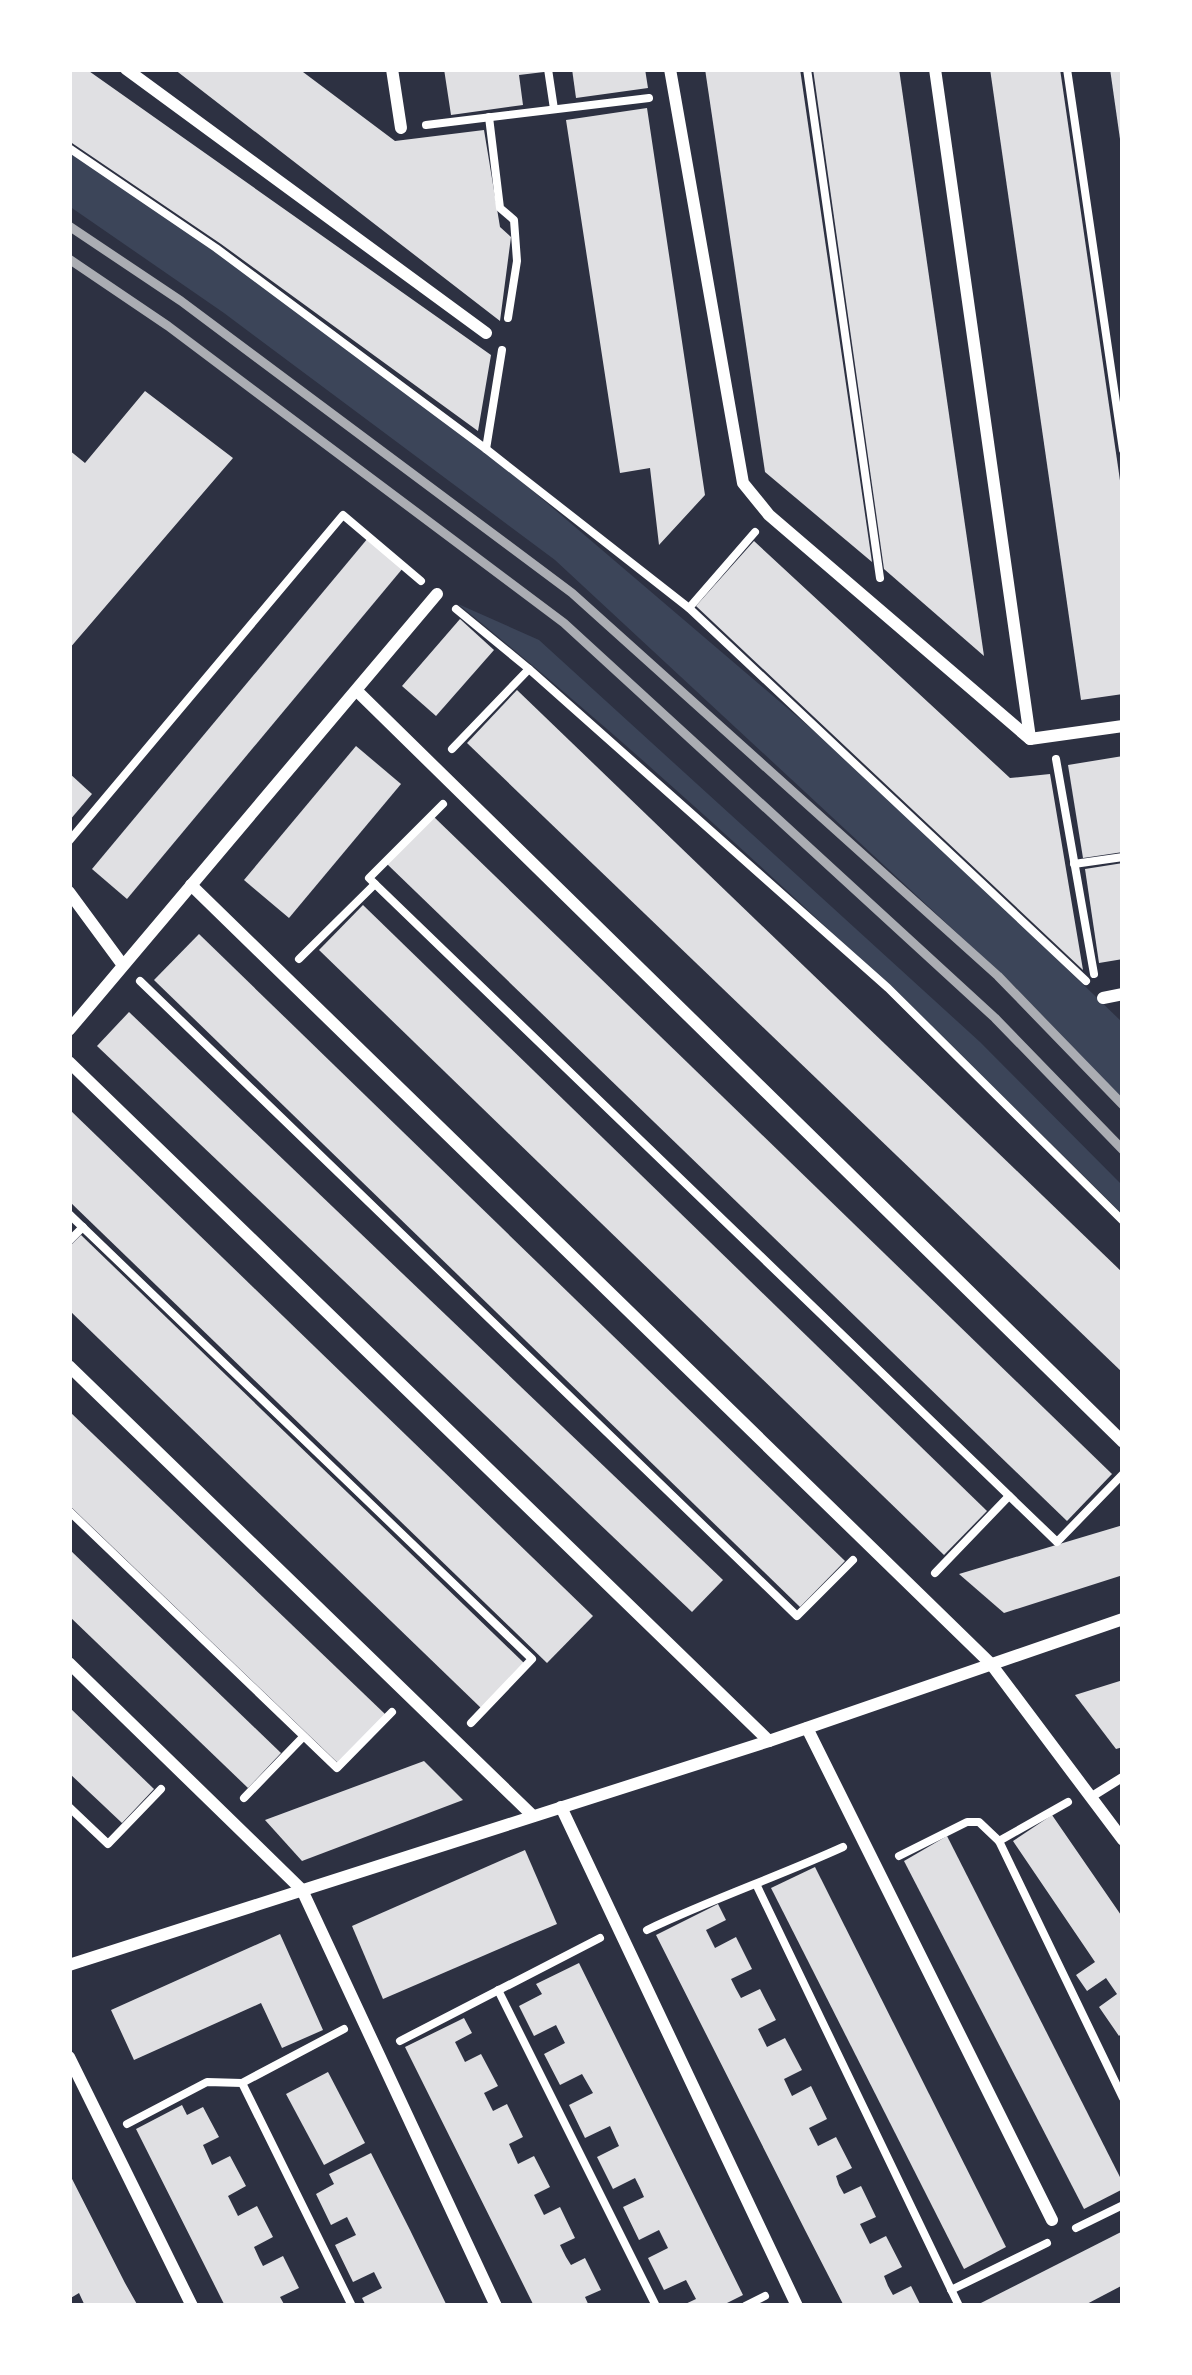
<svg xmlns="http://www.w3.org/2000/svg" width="1192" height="2375" font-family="'Playfair Display',serif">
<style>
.green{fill:#3c4559}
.building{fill:#e0e0e3}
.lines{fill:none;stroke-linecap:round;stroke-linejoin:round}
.path{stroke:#fff;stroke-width:8}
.service{stroke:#fff;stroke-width:9}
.minor{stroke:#fff;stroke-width:12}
.rail{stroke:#abadb3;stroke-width:9}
</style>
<rect width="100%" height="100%" fill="#2d3142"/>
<g class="green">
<path d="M69 149 216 248 472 439 875 783 1123 1023V1099L1012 984 555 560 224 313 69 206Z"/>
<path d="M458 604 539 640 980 1042 1123 1186V1215C910 1003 692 794 458 604Z"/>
</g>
<g class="building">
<path d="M69 69H86L491 355 478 431 221 244 69 141Z"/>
<path d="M174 69H299L395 141 484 130 500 227 511 237 500 321Z"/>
<path d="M444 69H544V72L519 75 523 105 451 115Z"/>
<path d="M572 69H645L648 88 576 98Z"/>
<path d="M705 69H800L872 562 765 472Z"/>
<path d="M813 69H899L984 656 884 569Z"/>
<path d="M990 69H1060L1123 501V694L1081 700Z"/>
<path d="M1110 69H1123V139H1120Z"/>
<path d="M647 108 705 495 659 545 650 468 620 473 566 120Z"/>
<path d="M145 391 233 458 69 649V450L85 463Z"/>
<path d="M368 538 403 568 127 899 92 869Z"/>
<path d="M754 541 1010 778 1050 774 1083 970 696 606Z"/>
<path d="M460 619 494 650 436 716 402 686Z"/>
<path d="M517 690 1123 1273V1373L467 743Z"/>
<path d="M356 746 401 784 289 918 244 880Z"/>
<path d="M1123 756V852L1083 858 1068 765Z"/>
<path d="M69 773 92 794 69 821Z"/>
<path d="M433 816 1112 1474 1067 1521 387 864Z"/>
<path d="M1123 863V959L1099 963 1085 869Z"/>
<path d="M363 905 987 1511 944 1555 319 950Z"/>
<path d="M199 934 845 1561 800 1607 154 980Z"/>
<path d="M129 1012 723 1580 692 1612 97 1046Z"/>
<path d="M69 1109 593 1616 547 1663 69 1201Z"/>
<path d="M81 1235 525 1664 481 1708 69 1310V1247Z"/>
<path d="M69 1411 386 1715 339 1764 69 1505Z"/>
<path d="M1123 1525V1575L1004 1613 959 1574Z"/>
<path d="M69 1549 281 1753 248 1788 69 1616Z"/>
<path d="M1123 1680V1747L1116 1749 1075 1695Z"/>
<path d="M69 1707 154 1789 122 1823 69 1773Z"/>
<path d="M424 1761 463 1800 302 1861 265 1820Z"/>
<path d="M1052 1815 1123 1918V2032L1119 2036 1099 2007 1117 1994 1106 1978 1087 1991 1076 1975 1095 1962 1013 1841Z"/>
<path d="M947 1836 1123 2183V2189L1084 2209 904 1861Z"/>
<path d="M525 1850 557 1924 383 1999 352 1926Z"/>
<path d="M815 1867 1006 2247 964 2269 771 1888Z"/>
<path d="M718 1904 726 1920 706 1930 715 1948 736 1937 752 1969 731 1979 736 1989 741 1998 760 1989 776 2020 758 2029 767 2047 785 2038 802 2070 784 2079 792 2096 811 2086 827 2119 809 2128 818 2146 836 2137 852 2168 836 2176 839 2185 844 2194 861 2186 876 2217 860 2224 870 2244 886 2236 902 2267 884 2276 888 2286 893 2295 911 2286 921 2306H844L806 2232 656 1935Z"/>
<path d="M280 1934 323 2030 282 2048 261 2003 134 2060 111 2010Z"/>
<path d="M579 1963 743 2295 721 2306H681L696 2299 686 2280 664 2290 648 2258 668 2248 659 2230 639 2240 623 2207 644 2197 640 2188 635 2178 613 2189 597 2157 619 2146 610 2126 585 2138 569 2105 593 2093 582 2074 560 2085 544 2054 565 2043 556 2025 534 2036 519 2006 542 1994 536 1984Z"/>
<path d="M464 2018 472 2033 455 2042 465 2062 481 2054 498 2086 484 2093 493 2111 507 2104 523 2137 509 2144 518 2164 534 2156 550 2187 534 2195 544 2215 560 2207 575 2238 560 2245 566 2257 571 2265 585 2258 601 2290 585 2297 589 2306H534L405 2047Z"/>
<path d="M328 2072 365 2143 324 2165 286 2094Z"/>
<path d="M182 2105 187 2115 203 2107 219 2137 203 2145 212 2165 230 2156 246 2186 228 2196 238 2216 257 2206 273 2237 254 2247 259 2258 263 2266 283 2256 299 2288 280 2297 285 2306H225L213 2282 136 2129Z"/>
<path d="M371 2153 410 2230 447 2306H366L362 2298 382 2288 374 2272 353 2282 335 2245 356 2235 347 2217 331 2225 316 2194 334 2184 329 2174Z"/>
<path d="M69 2173 125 2283 138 2306H85L79 2293 69 2299Z"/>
<path d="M1123 2231V2285L1083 2306H975Z"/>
</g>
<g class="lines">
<g class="path">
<path d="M548 69 554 109"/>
<path d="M807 69 880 578"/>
<path d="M1067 69 1123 450"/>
<path d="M489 117 500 208 514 220 517 261 508 318"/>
<path d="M426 125 649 98"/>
<path d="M69 148 216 248 486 449 502 350"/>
<path d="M486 449 689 608 1086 981"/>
<path d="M689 608 755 532"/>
<path d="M456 609 529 669"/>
<path d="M452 749 529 669 888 988 1123 1221"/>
<path d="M1056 759 1094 974"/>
<path d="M443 804 369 878 375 884 1057 1542 1123 1474"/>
<path d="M69 841 343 515 421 581"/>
<path d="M1074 864 1123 857"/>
<path d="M299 959 375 884"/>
<path d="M140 981 797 1616 853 1560"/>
<path d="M69 1214 532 1659 471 1723"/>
<path d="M69 1241 83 1227"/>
<path d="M69 1511 337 1768 392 1712"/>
<path d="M935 1573 1009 1496"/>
<path d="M244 1798 303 1737"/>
<path d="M1068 1802 999 1841 1123 2098"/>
<path d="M69 1807 108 1844 161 1789"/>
<path d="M899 1856 967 1822H979L999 1841"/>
<path d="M757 1886 959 2306"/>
<path d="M647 1930C712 1899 777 1877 843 1847"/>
<path d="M498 1990 656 2306"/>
<path d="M344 2029 242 2083 352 2306"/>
<path d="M400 2041 600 1938"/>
<path d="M127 2124 207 2082 242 2083"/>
<path d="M1076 2228 1123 2205"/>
<path d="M951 2290 1047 2243"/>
<path d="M745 2306 765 2296"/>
</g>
<path class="service" d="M1091 1797 1123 1777"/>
<g class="minor">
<path d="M126 69 486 333"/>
<path d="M392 69 401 128"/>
<path d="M670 69 743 483 769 515 1030 739"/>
<path d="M935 69 1030 738"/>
<path d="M358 692 1123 1442"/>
<path d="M1030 739 1123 726"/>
<path d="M191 885 991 1664 1123 1840"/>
<path d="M69 892 122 964"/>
<path d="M1103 998 1123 994"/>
<path d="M69 1030 437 594"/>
<path d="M69 1062 769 1741"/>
<path d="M69 1366 533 1816"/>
<path d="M69 1663 302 1890 496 2306"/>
<path d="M807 1728 1052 2220"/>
<path d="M561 1807 797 2306"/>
<path d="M69 1965 769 1741 1123 1619"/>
<path d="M69 2057 192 2306"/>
</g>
<g class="rail">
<path d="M69 226 181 301 572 593 998 976 1123 1105"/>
<path d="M69 259 168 326 564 623 995 1018 1123 1150"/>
</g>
</g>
<rect width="1192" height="2375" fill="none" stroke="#ffffff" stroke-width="144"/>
</svg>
